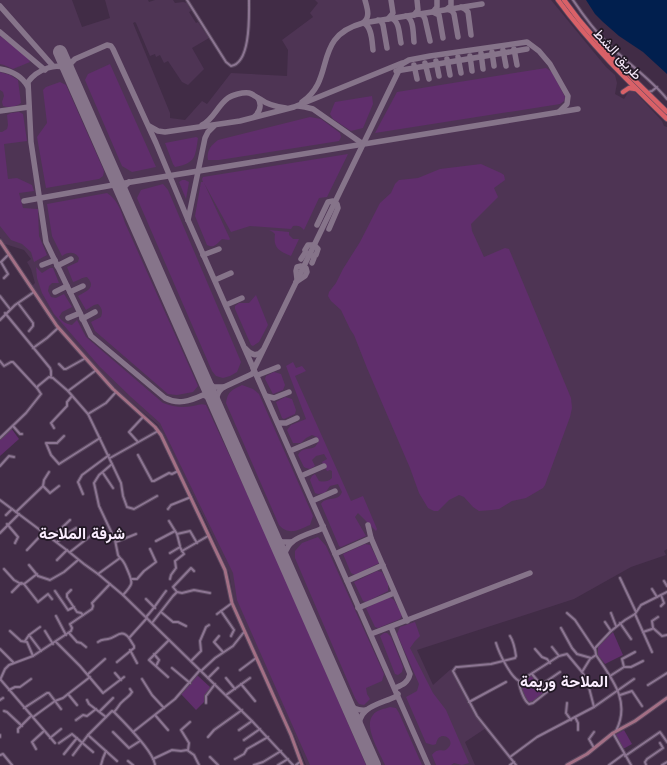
<svg xmlns="http://www.w3.org/2000/svg" width="667" height="765" font-family="Jost,Vazirmatn,sans-serif">
<style>
.built{fill:#4e3454}
.green{fill:#602e6c}
.water{fill:#011f4e}
.lines{fill:none;stroke-linecap:round;stroke-linejoin:round}
.taxiway{stroke:#86748a;stroke-width:5.5}
.runway{stroke:#86748a;stroke-width:14}
.street-casing{stroke:#5a485f;stroke-width:4}
.secondary-casing{stroke:#5a485f;stroke-width:5}
.highway-casing{stroke:#5a485f;stroke-width:6}
.street{stroke:#8c7592;stroke-width:2}
.secondary{stroke:#a36f85;stroke-width:3}
.highway{stroke:#d96168;stroke-width:4.5}
.labels{text-anchor:middle;dominant-baseline:central;stroke-width:3.5;stroke-linejoin:round;paint-order:stroke}
.street-label{font-size:14px;fill:#fbeeff;stroke:#221925}
.quarter-label{font-size:16px;font-weight:bold;fill:#fbeeff;stroke:#221925}
</style>
<rect width="100%" height="100%" fill="#412c46"/>
<path class="built" d="M0 0H72L82 27 110 18 105 0H148L149 2 155 0H173L175 3 183 2 187 3 191 11 189 12 196 23 198 22 209 38 192 48 204 69 188 85 182 82 168 61 164 63 160 55 156 57 155 54 150 56 136 23 135 22 133 23 170 113V118L185 120 202 101 207 104 231 73 287 76 288 50 282 40 313 17 310 13 318 3 315 0H551L606 67 615 75 617 83 615 94 624 99 629 91H634L662 121 664 126 667 127V549L664 551 666 555 631 567 574 599 417 650 433 685 451 669 476 716 486 728 465 742 475 765H306L294 735 234 601 229 573 205 520 158 425 111 385 60 326 32 286 35 283 31 269 27 262 31 259 24 250 5 244 0 237Z"/>
<g class="green">
<path d="M0 36 28 57 30 62 13 69 4 65 0 64Z"/>
<path d="M110 64 156 167 132 172 122 166 85 80 88 74Z"/>
<path d="M546 68 552 72 565 97 564 101 560 104 375 133 397 92Z"/>
<path d="M0 72 10 75 18 80 21 103C16 107 9 108 3 106L2 102 4 96 3 92 0 90Z"/>
<path d="M60 82 66 85 104 171 103 176 99 179 46 188 37 137 47 123 43 90 46 87Z"/>
<path d="M372 96 373 104 363 128 351 131 333 119 330 114 335 102Z"/>
<path d="M19 112 23 114 27 141 4 144 8 179 17 178 32 185 34 191 19 193 23 208 38 209 39 236 47 255 34 262 31 252 22 244 11 240 0 226V132H2L7 129 8 125 7 115 11 113Z"/>
<path d="M310 117 321 119 340 133 341 137 339 141 219 160H208C206 152 211 145 218 140Z"/>
<path d="M196 137 198 138C195 157 196 163 175 167L173 164 165 143Z"/>
<path d="M348 154 327 197 319 198 304 230C301 226 298 225 293 226L291 229 250 226 231 232 204 183 230 239 229 240 222 239C217 243 215 249 207 245L195 216 201 182H203L202 179 203 177Z"/>
<path d="M481 164 501 173 504 175 505 180 494 188 498 197 471 224 472 231 484 257 505 248 509 249 566 386 571 398 572 408 570 417 545 485 543 488 526 498 512 501 499 509 492 510 479 511 473 507 464 497 459 495 449 500 438 511H434L428 508 419 493 410 468 367 368 354 335 350 329 341 310 331 301 328 296 329 292 336 283 343 269 360 242 380 203 391 193 395 184 399 180 418 178 440 169Z"/>
<path d="M182 180H185L189 182 186 199 179 182Z"/>
<path d="M163 184 168 190 241 362 237 372 230 376 223 378 216 376 212 371 137 198 141 190Z"/>
<path d="M107 193C118 200 121 211 125 223L198 386 193 392 177 395 168 394 95 331 91 322 101 317C103 312 102 308 98 304L94 305 86 310 78 296C86 291 97 288 87 277 82 277 78 281 73 282L67 267 78 262 79 258C75 251 68 252 62 256L52 236 47 204Z"/>
<path d="M269 230 289 232V235L293 239H299L291 256C279 251 273 248 275 234L273 232Z"/>
<path d="M36 267 42 273 50 268H53L59 283H52L49 286 48 291 51 297 56 298 64 294 72 307 62 312 59 317C63 322 66 324 72 325L77 320 86 337 163 403C174 407 182 408 193 406 198 405 201 403 206 405L265 532 366 765H310L237 600 233 573 160 423 131 397 100 367 54 314 42 293 37 278Z"/>
<path d="M256 295 268 325 259 342 253 346 251 345 235 309V306L239 303H249Z"/>
<path d="M293 362 296 368 302 366 306 371 295 376 351 501 363 496 377 529 376 531 358 513 355 517 366 536 341 547 339 546 321 504C327 495 338 503 342 492L338 484 330 486 325 493 318 494 315 493 310 480 312 476 315 474 319 481C324 482 328 482 332 478V471L330 470 327 471 322 462 327 459 324 454 316 456 312 460 315 466 310 469 306 468 304 467 298 455C302 447 308 450 315 447L319 441 317 437 312 435 306 438 301 443H293L287 430 291 425 306 419 286 366Z"/>
<path d="M274 372 281 374 285 385 283 390 273 394 265 379 266 376Z"/>
<path d="M242 385 253 389 259 394 313 516 310 525C298 530 289 536 279 525L226 403C228 391 232 390 242 385Z"/>
<path d="M285 397 292 399 296 410 295 414 284 419 282 418 276 402Z"/>
<path d="M11 428 19 439 0 456V439Z"/>
<path d="M318 537 326 546 384 674 382 681 366 688 367 694 370 699 364 705 359 704 355 698 295 558V551L302 543Z"/>
<path d="M365 544 370 545 379 563 355 575 351 573 343 554Z"/>
<path d="M377 571 382 572 388 584V591L366 602 363 601 354 582Z"/>
<path d="M389 597 394 600 402 615 400 619 378 628 375 627 366 608Z"/>
<path d="M415 622 420 636 415 641 410 648 433 693 446 710 469 763 462 765 454 763 451 765H436L432 755C439 746 443 754 448 748 457 740 439 728 436 744L433 745 426 743 406 697 417 691 419 684 397 634 400 627Z"/>
<path d="M613 632 623 655 605 664 598 655V646Z"/>
<path d="M384 633H387L391 637 403 667 402 672 398 675 395 674 380 636Z"/>
<path d="M532 674 547 691 531 704 523 699C523 692 519 687 519 681Z"/>
<path d="M197 675 210 687 204 702 196 710 181 694Z"/>
<path d="M390 707 396 708 399 713 422 765H385C380 753 363 726 373 715 376 710 384 709 390 707Z"/>
<path d="M624 730 632 744 623 749 615 735Z"/>
</g>
<path class="water" d="M586 0H667V74L643 52 619 36 603 22 595 14Z"/>
<g class="lines">
<g class="taxiway">
<path d="M365 0C367 8 371 17 363 23 372 25 372 42 373 50"/>
<path d="M437 0V7L433 12 439 15 443 38"/>
<path d="M451 0V6L447 9 452 11 454 14 458 37"/>
<path d="M0 6 53 66"/>
<path d="M461 7 465 9 468 12 471 35"/>
<path d="M419 14 423 15 425 19 430 41"/>
<path d="M414 15 418 10 417 0"/>
<path d="M406 16C414 19 413 33 414 42"/>
<path d="M391 18C400 21 399 35 401 43"/>
<path d="M388 19 393 13 391 0"/>
<path d="M378 20 381 21 383 25 387 48"/>
<path d="M0 32 45 70"/>
<path d="M514 49 517 65"/>
<path d="M503 50 506 66"/>
<path d="M492 52 494 66"/>
<path d="M481 53 483 69"/>
<path d="M470 56 472 71"/>
<path d="M458 57 461 73"/>
<path d="M447 59 450 75"/>
<path d="M436 61 439 76"/>
<path d="M425 63 429 79"/>
<path d="M414 65 417 79"/>
<path d="M0 69C12 71 22 76 28 87"/>
<path d="M396 71 527 49"/>
<path d="M69 72 71 63 75 59 107 45 111 46 113 49 156 143 188 220 428 765"/>
<path d="M69 72C59 59 36 71 28 82L31 142 46 242 91 336 165 398C178 405 190 401 203 395L213 399"/>
<path d="M302 102C337 78 311 37 363 23L482 4"/>
<path d="M298 106 305 107 313 109 363 144"/>
<path d="M0 111 29 107"/>
<path d="M254 117C260 112 262 105 258 98"/>
<path d="M202 125C214 119 217 106 228 98 232 95 243 92 249 93 253 94 256 97 260 99 268 105 277 107 286 108"/>
<path d="M149 126 158 131 165 132 240 121 294 107 402 63"/>
<path d="M123 194 124 187 129 182"/>
<path d="M24 201 119 184 578 109"/>
<path d="M188 220 205 138 208 132 214 126"/>
<path d="M317 225 328 202 333 201 337 204 338 208 329 229"/>
<path d="M305 250 308 245H314L318 249 316 255"/>
<path d="M203 255 219 249"/>
<path d="M301 259 305 253 311 254 314 258 312 263"/>
<path d="M42 265 55 260"/>
<path d="M57 266 71 259"/>
<path d="M215 280 231 273"/>
<path d="M296 282 305 276 307 272 306 268 301 266 297 267 296 271 297 279"/>
<path d="M55 292 67 286"/>
<path d="M70 292 83 286"/>
<path d="M226 305 242 298"/>
<path d="M68 318 80 313"/>
<path d="M82 319 95 312"/>
<path d="M246 349C251 355 257 357 262 351"/>
<path d="M254 369 402 64 409 60 430 56 527 42 539 51 550 64 568 96 567 104 559 112"/>
<path d="M258 375 278 367"/>
<path d="M205 381 214 387H224C216 392 216 399 217 409"/>
<path d="M224 387 252 374 254 371 253 368"/>
<path d="M266 396 274 398 289 392"/>
<path d="M278 423H286L297 418"/>
<path d="M290 451 316 440"/>
<path d="M301 476 324 466"/>
<path d="M312 501 335 491"/>
<path d="M368 525 371 538 407 621"/>
<path d="M273 536 282 542H292"/>
<path d="M335 554 371 538"/>
<path d="M285 562C282 539 304 536 321 529L323 526"/>
<path d="M347 581 383 565"/>
<path d="M358 608 394 593"/>
<path d="M391 627 410 674C408 683 402 685 395 688"/>
<path d="M371 634 530 573"/>
<path d="M347 702C352 708 358 711 366 710"/>
<path d="M359 730C357 707 377 705 395 697L398 694"/>
</g>
<path class="runway" d="M60 52 374 765"/>
<defs>
<g id="street">
<path d="M187 0 226 62 231 66C251 63 249 15 249 0"/>
<path d="M573 0C583 15 595 31 608 44 627 63 650 78 667 99"/>
<path d="M648 92 652 91 657 87"/>
<path d="M1 262 8 274 4 278"/>
<path d="M1 262 9 254"/>
<path d="M0 296 10 309"/>
<path d="M18 303 33 323V326L29 331"/>
<path d="M5 313 50 368 51 371V376"/>
<path d="M0 320 15 305 34 292"/>
<path d="M33 348 47 338 58 328"/>
<path d="M0 361 4 366 11 362H13L37 388"/>
<path d="M59 364 64 369H66L84 359"/>
<path d="M68 391 95 371"/>
<path d="M88 414 106 403 116 392"/>
<path d="M13 426 20 434H22"/>
<path d="M54 428 51 423 67 406V402L72 396"/>
<path d="M64 436 57 443H46L51 455 59 464 100 438"/>
<path d="M0 438 26 413 41 394 37 388 38 386 49 377 53 378 68 391 88 414 112 464 99 475 94 483 99 506 115 540 118 555 120 558 98 574"/>
<path d="M138 442 129 432 143 417"/>
<path d="M138 455 152 481H154L169 473 172 474 178 471"/>
<path d="M110 458 158 431"/>
<path d="M112 464 121 483 123 496 127 507 134 509 157 496"/>
<path d="M0 466 9 456 14 457"/>
<path d="M103 473 113 488"/>
<path d="M43 486 44 480 49 472"/>
<path d="M83 494 78 482 82 475 109 455"/>
<path d="M0 500 68 551 84 564 98 574 123 595 252 721 293 765"/>
<path d="M168 509 171 505 191 497"/>
<path d="M16 512 43 486 50 493 59 486"/>
<path d="M6 515 12 509"/>
<path d="M169 521 177 534 190 531 197 543"/>
<path d="M7 524 18 537 15 543"/>
<path d="M0 533 19 514"/>
<path d="M177 534 180 546"/>
<path d="M51 538 70 520"/>
<path d="M156 541 175 531"/>
<path d="M57 542 66 534 76 528"/>
<path d="M116 542 136 534"/>
<path d="M27 550 44 532"/>
<path d="M70 552 93 534"/>
<path d="M170 553 180 547 182 551 208 536"/>
<path d="M120 558C124 561 125 564 127 569 133 583 134 583 123 595"/>
<path d="M57 560 67 550"/>
<path d="M29 565 38 576 50 580 64 572 78 560"/>
<path d="M4 569 14 580 21 584"/>
<path d="M620 578 636 612"/>
<path d="M132 579H137L144 571 156 562 150 549"/>
<path d="M170 579 171 575 176 568 175 561 184 554 182 551"/>
<path d="M664 581 667 586"/>
<path d="M24 584 38 602 48 594 52 599"/>
<path d="M652 589 657 597"/>
<path d="M71 590 67 594V597L77 612 81 613 83 615"/>
<path d="M55 591 68 610 74 607"/>
<path d="M12 592 21 583 24 584 37 574"/>
<path d="M177 592 173 587 191 568 194 571"/>
<path d="M146 599 155 608"/>
<path d="M661 606 664 603 661 595"/>
<path d="M221 611 234 630 231 636"/>
<path d="M161 612 173 622H178L186 626"/>
<path d="M567 613 575 620 595 650"/>
<path d="M611 613 616 626"/>
<path d="M217 614 232 603"/>
<path d="M635 614 652 652"/>
<path d="M56 616 66 635"/>
<path d="M146 617C154 609 159 600 166 591"/>
<path d="M658 617 652 621 653 628 662 636 667 635"/>
<path d="M605 622 611 631"/>
<path d="M152 623 173 596 177 592 182 593 194 590 210 593"/>
<path d="M620 623 631 639"/>
<path d="M561 628 572 648 577 654 591 658"/>
<path d="M10 631 21 641 27 642 33 656"/>
<path d="M45 631 53 644"/>
<path d="M643 632 652 629"/>
<path d="M69 633 77 642 81 643 86 647"/>
<path d="M29 635 40 627"/>
<path d="M219 636 214 642 223 652"/>
<path d="M510 636C514 642 515 649 516 656L515 658 491 664 458 667H456L453 671 477 716 516 765"/>
<path d="M25 641 29 635 41 651"/>
<path d="M56 642 80 666 103 693 124 677"/>
<path d="M98 642C102 639 103 640 108 639 116 638 121 628 129 638"/>
<path d="M496 643C499 653 510 676 519 681 519 687 524 701 529 704L533 703 547 692 532 674"/>
<path d="M552 647 559 656"/>
<path d="M0 649 13 662"/>
<path d="M535 649 542 657 547 659 550 663"/>
<path d="M130 650 137 663"/>
<path d="M154 654 159 660 156 666"/>
<path d="M191 661 201 651 200 641 206 627 209 625"/>
<path d="M117 662 134 648V646L129 638 147 618"/>
<path d="M624 667 622 659 635 652"/>
<path d="M172 668 190 683"/>
<path d="M240 670 256 658"/>
<path d="M201 671 215 658 233 646 244 632"/>
<path d="M582 672 590 659 596 655"/>
<path d="M115 673 121 680"/>
<path d="M88 674 105 659"/>
<path d="M610 676 624 667H631L643 661"/>
<path d="M168 677 149 660 169 640"/>
<path d="M208 678 218 668"/>
<path d="M226 678 235 689"/>
<path d="M0 679 55 743"/>
<path d="M142 679 152 695 164 708"/>
<path d="M0 680 5 669 9 665 33 656 71 631 72 628 70 624 92 609 93 606 92 603 110 584"/>
<path d="M520 681 559 656 567 654 582 672 587 680 594 707"/>
<path d="M241 684 255 701"/>
<path d="M541 685 560 672"/>
<path d="M648 685 667 673"/>
<path d="M9 690 15 687H20L31 679"/>
<path d="M226 695 250 678"/>
<path d="M620 695 632 691 642 706"/>
<path d="M0 700 3 698"/>
<path d="M87 700 89 704 106 717"/>
<path d="M469 702 506 682"/>
<path d="M206 703V696L215 684"/>
<path d="M567 703 566 713 571 720"/>
<path d="M77 705 68 694 90 677"/>
<path d="M24 708 47 693H49L61 709"/>
<path d="M4 711 7 712 22 726"/>
<path d="M100 711 113 698"/>
<path d="M114 712C124 722 154 752 155 765"/>
<path d="M155 715 168 730"/>
<path d="M33 717 55 701 63 698 68 694"/>
<path d="M575 717 578 723V730"/>
<path d="M76 720 83 715 87 716 96 709"/>
<path d="M239 730 252 721"/>
<path d="M616 731C631 701 612 679 596 655L595 648 611 631 625 620 635 614 641 605 667 592"/>
<path d="M18 732V729L31 716"/>
<path d="M113 732 129 748 140 741"/>
<path d="M133 732 175 699 200 670"/>
<path d="M594 732 589 739 594 748"/>
<path d="M613 733 631 765"/>
<path d="M0 735V737"/>
<path d="M88 735 117 761"/>
<path d="M208 737 214 730 242 710"/>
<path d="M50 738 61 729"/>
<path d="M244 740 260 729"/>
<path d="M59 743 72 734 93 752"/>
<path d="M36 749 32 742 44 731"/>
<path d="M188 750 189 743 181 730 190 722"/>
<path d="M64 754 77 738"/>
<path d="M0 755 3 754 12 765"/>
<path d="M73 755 88 735 112 711 114 712C118 708 119 704 123 701 126 698 130 696 132 692L130 689"/>
<path d="M625 756 660 732 667 742"/>
<path d="M210 757 218 765"/>
<path d="M510 757 537 737 594 707 634 679"/>
<path d="M153 759 172 750 181 751 187 750 194 755 199 765"/>
<path d="M235 759 244 754 247 749 268 737"/>
<path d="M128 761 133 765"/>
<path d="M101 765 103 758 106 751"/>
<path d="M254 765 263 762 281 751"/>
<path d="M278 765 288 759"/>
<path d="M296 765 301 761"/>
<path d="M510 765 514 762"/>
<path d="M609 765 624 754"/>
<path d="M646 765 645 762 647 759 663 748 660 743"/>
<path d="M662 765 667 762"/>
</g>
<g id="secondary">
<path d="M0 241 57 326 113 389 155 427 161 435 225 570 232 603 291 735 302 765"/>
<path d="M567 765 587 754 613 733 635 721 667 698"/>
</g>
<g id="highway">
<path d="M558 0C590 44 628 81 667 119"/>
<path d="M564 0 580 21 609 55 667 112"/>
<path d="M623 92 629 88 636 89"/>
</g>
</defs>
<use href="#street" class="street-casing"/>
<use href="#secondary" class="secondary-casing"/>
<use href="#highway" class="highway-casing"/>
<use href="#street" class="street"/>
<use href="#secondary" class="secondary"/>
<use href="#highway" class="highway"/>
</g>
<g class="labels">
<g class="street-label">
<text transform="translate(618 54) rotate(47)">طريق الشط</text>
</g>
<g class="quarter-label">
<text x="82" y="533">شرفة الملاحة</text>
<text x="564" y="681">الملاحة وريمة</text>
</g>
</g>
</svg>
